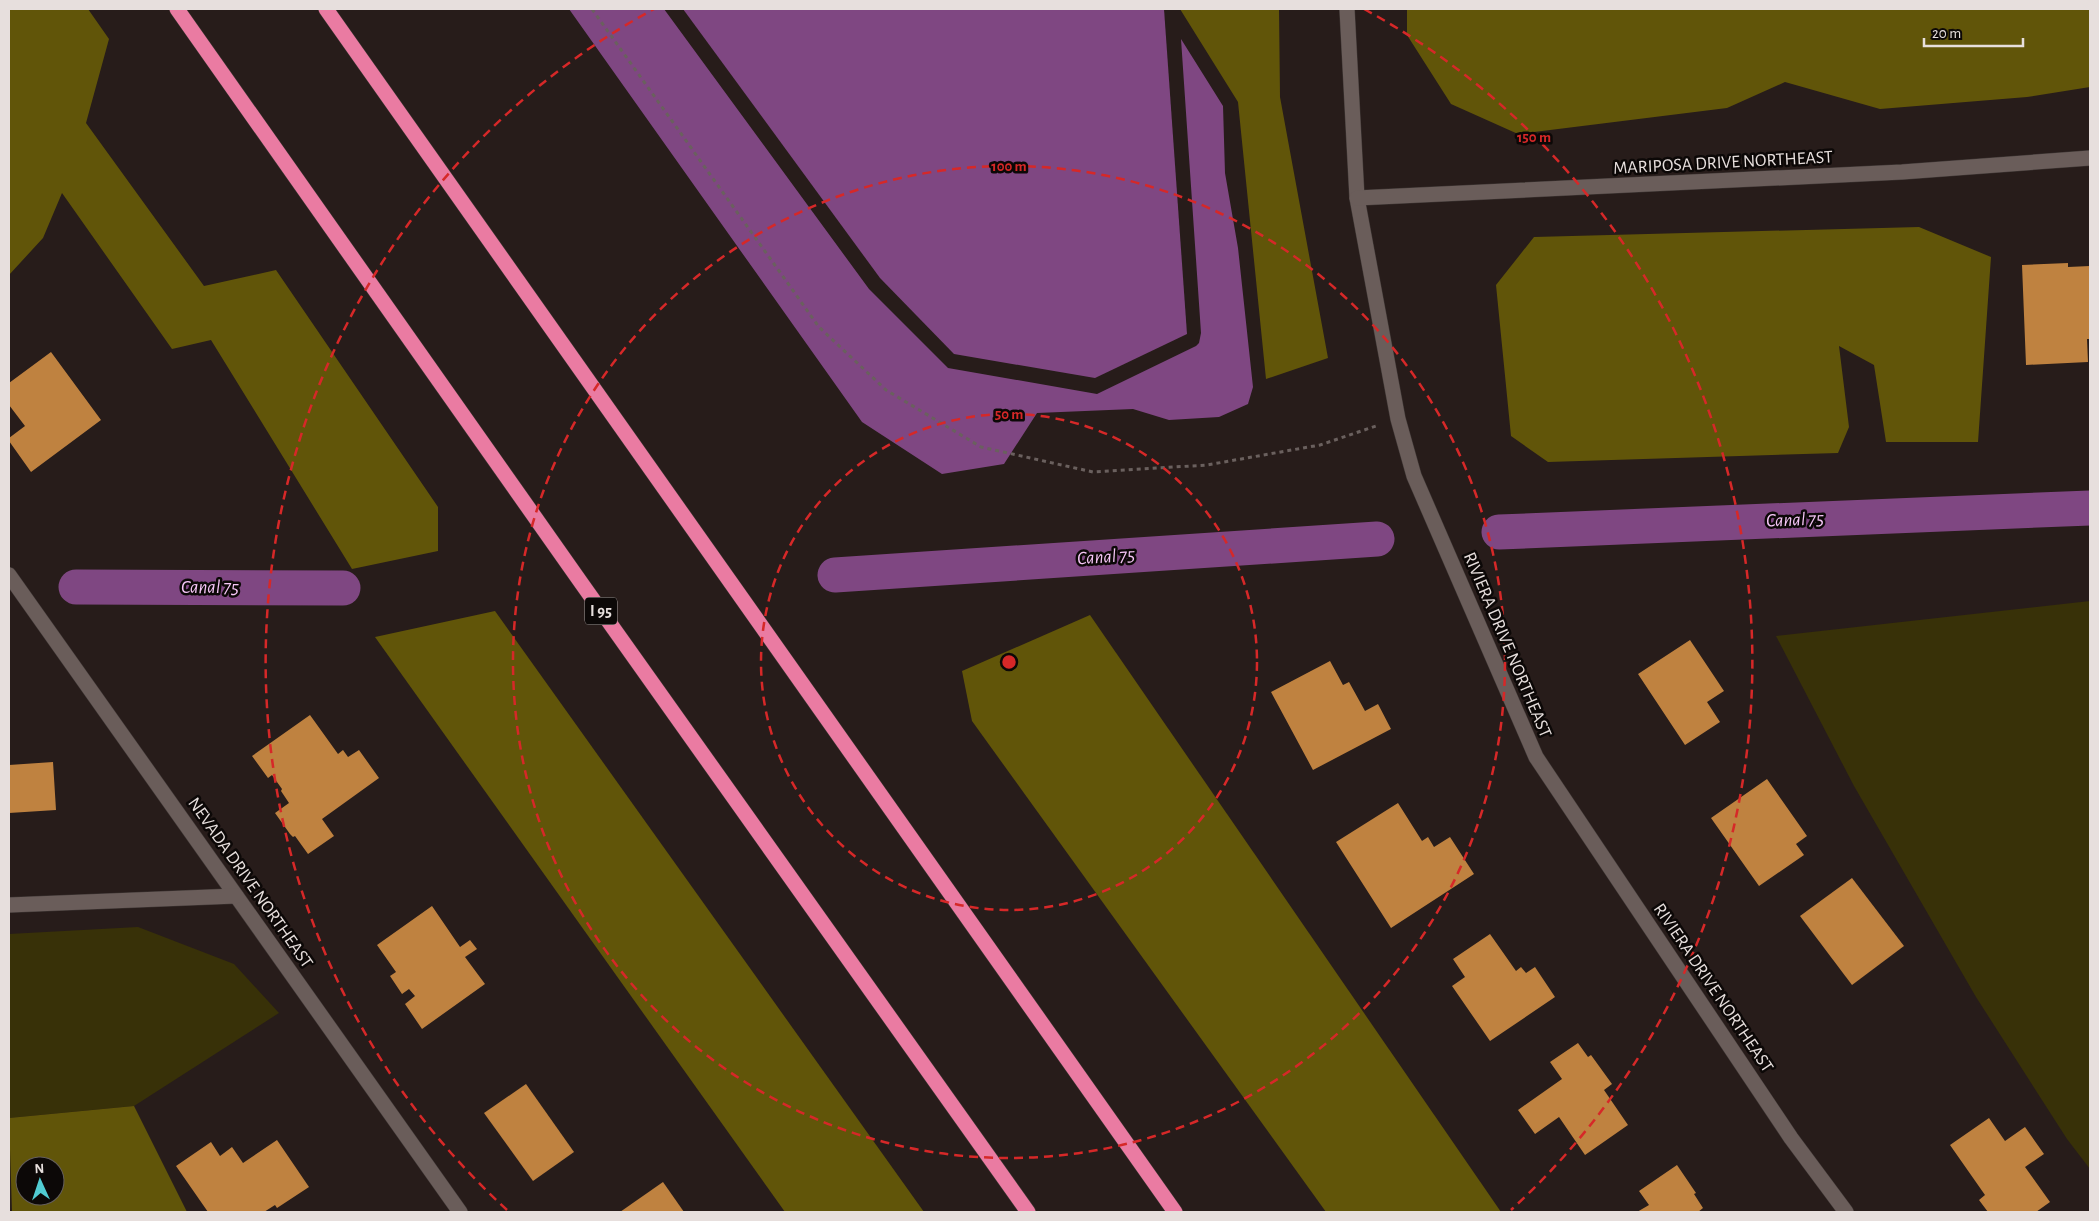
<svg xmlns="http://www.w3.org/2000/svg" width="2099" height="1221" font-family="'Alegreya Sans',sans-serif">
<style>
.green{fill:#383108}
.forest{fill:#615509;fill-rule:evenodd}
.water{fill:#7f4782}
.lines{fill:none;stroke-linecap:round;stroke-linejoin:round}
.canal{stroke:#7f4782;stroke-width:35}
.building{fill:#bf8240}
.minor-casing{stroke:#3f3735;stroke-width:16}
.highway-casing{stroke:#3f3735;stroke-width:16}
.path{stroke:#6a605e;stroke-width:3;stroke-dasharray:4 4;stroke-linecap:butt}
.minor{stroke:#6a5d5a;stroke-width:15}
.highway{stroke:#ea7ba2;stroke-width:15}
.ring{fill:none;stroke:#d62828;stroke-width:2.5;stroke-dasharray:9 6}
.labels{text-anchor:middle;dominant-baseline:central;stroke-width:5;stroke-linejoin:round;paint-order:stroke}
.shield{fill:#0c0807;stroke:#a59e9d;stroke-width:1}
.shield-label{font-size:16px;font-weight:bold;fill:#e7dfdd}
.street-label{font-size:18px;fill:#e7dfdd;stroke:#0c0807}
.water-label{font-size:19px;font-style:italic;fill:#f6c6f7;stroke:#0c0807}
.centre{fill:#d62828;stroke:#0c0807;stroke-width:2.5}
.ring-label{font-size:15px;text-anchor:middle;font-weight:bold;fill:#d62828;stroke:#0c0807;stroke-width:5;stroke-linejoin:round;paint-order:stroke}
</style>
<rect width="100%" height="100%" fill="#271c1a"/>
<g class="green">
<path d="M2090 601V1169L2067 1139 1976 997 1854 786 1776 636Z"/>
<path d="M138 927 234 964 279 1013 134 1106 9 1118V934Z"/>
</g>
<g class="forest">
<path d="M9 9H88L109 39 86 123 204 286 276 270 438 507V551L352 569 211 340 172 349 62 193 43 238 9 275Z"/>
<path d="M1180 9H1279L1280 97 1328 358 1266 379 1238 102Z"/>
<path d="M1407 9H2090V87L2027 97 1880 109 1785 82 1727 108 1518 134 1451 104 1407 35Z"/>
<path d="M1919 227 1991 257 1978 442H1886L1874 365 1839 346 1849 427 1838 453 1548 462 1511 436 1496 285 1534 237Z"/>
<path d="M495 611 924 1212H785L375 637Z"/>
<path d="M1090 615 1501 1212H1326L972 721 962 671Z"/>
<path d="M134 1106 187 1212H12L9 1118ZM25 1166H55V1196H25Z"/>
</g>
<g class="water">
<path d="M569 9H664L869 289 948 368 1097 394 1196 346 1199 343 1201 333 1181 39 1223 106 1225 173 1238 248 1253 387 1248 404 1219 417 1169 420 1133 409 1037 413 1004 464 942 474 862 422Z"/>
<path d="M683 9H1164L1187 334 1095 378 954 354 880 278Z"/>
</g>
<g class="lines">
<g class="canal">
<path d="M1499 532 2090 508"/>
<path d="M835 575 1377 539"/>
<path d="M76 587 343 588"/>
</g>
</g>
<g class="building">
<path d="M2068 263V267L2090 266V339H2087L2088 362 2026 365 2022 265Z"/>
<path d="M51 352 101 420 31 472 9 441V438L25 426 9 405V383Z"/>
<path d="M1690 640 1724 691 1707 702 1720 722 1685 745 1638 674Z"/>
<path d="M1330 661 1343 685 1349 682 1365 711 1378 704 1391 729 1313 770 1271 692Z"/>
<path d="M310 715 338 754 343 750 348 757 359 750 379 778 322 819 334 836 308 854 295 836 293 837 290 834 275 813 289 803 281 791 282 789 272 775 268 778 252 756Z"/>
<path d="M53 762 56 810 9 813V765Z"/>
<path d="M1767 779 1807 836 1796 844 1804 855 1759 886 1711 818Z"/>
<path d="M1398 803 1422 841 1428 837 1434 847 1450 837 1474 874 1391 928 1336 842Z"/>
<path d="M1852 878 1904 946 1852 985 1800 916Z"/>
<path d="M432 906 460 947 470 940 477 949 465 957 485 984 422 1029 405 1004 415 996 409 989 402 994 390 976 396 972 377 945Z"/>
<path d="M1490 934 1516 971 1521 967 1526 973 1535 967 1555 997 1490 1041 1452 986 1465 977 1453 959Z"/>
<path d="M1578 1043 1588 1057 1591 1055 1612 1084 1604 1090 1628 1125 1585 1155 1559 1117 1535 1134 1518 1110 1562 1079 1550 1062Z"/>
<path d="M526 1084 574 1152 533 1181 484 1113Z"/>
<path d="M1989 1118 2005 1141 2025 1127 2044 1154 2025 1167 2050 1202 2036 1212H1988L1979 1200 1985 1195 1950 1145Z"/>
<path d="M277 1140 309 1187 277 1208 275 1205 264 1212H208L176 1166 211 1142 220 1156 232 1147 243 1163Z"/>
<path d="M1677 1165 1696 1193 1694 1194 1703 1208 1698 1212H1637L1649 1205 1639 1191Z"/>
<path d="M663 1182 684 1212H620Z"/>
</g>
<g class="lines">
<defs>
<g id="minor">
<path d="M1347 9 1357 198 1398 419 1414 476 1536 757 1791 1138 1846 1212"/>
<path d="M1357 198 1902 172 2090 158"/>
<path d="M9 575 460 1212"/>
<path d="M9 905 236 896"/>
</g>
<g id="highway">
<path d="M177 9 582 584 1028 1212"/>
<path d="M326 9 1175 1212"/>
</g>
</defs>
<use href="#minor" class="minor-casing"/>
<use href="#highway" class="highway-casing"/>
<path class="path" d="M592 9 819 327 886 390 981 447 1093 472 1207 465 1320 445 1376 426"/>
<use href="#minor" class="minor"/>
<use href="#highway" class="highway"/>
</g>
<g class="ring">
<circle cx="1009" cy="662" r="248"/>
<circle cx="1009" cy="662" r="496"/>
<path d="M507 1210A743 743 0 0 1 654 9M1364 9A743 743 0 0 1 1511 1210"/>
</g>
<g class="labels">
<rect class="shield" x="585" y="597.5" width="32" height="27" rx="4"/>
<g class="shield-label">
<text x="601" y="611">I 95</text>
</g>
<g class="street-label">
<text transform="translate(1723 163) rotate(-3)">MARIPOSA DRIVE NORTHEAST</text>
<text transform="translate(1507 645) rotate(67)">RIVIERA DRIVE NORTHEAST</text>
<text transform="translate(250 883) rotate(55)">NEVADA DRIVE NORTHEAST</text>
<text transform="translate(1713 988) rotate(56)">RIVIERA DRIVE NORTHEAST</text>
</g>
<g class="water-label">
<text transform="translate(1795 520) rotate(-2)">Canal 75</text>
<text transform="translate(1106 557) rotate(-4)">Canal 75</text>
<text x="210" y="587">Canal 75</text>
</g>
</g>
<circle cx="1009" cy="662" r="8" class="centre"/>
<g class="ring-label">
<text x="1534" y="142">150 m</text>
<text x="1009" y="171">100 m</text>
<text x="1009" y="419">50 m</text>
</g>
<rect width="2099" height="1221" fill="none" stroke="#e7dfdd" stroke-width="20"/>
<g transform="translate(40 1181) rotate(357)"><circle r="24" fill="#0c0807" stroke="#645e5d"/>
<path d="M0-4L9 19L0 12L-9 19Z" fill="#51ccd2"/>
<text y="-8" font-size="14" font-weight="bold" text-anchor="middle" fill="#e7dfdd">N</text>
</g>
<path d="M1924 38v8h99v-8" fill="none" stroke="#e7dfdd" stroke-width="2.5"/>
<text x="1932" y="38" font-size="15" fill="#e7dfdd" stroke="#0c0807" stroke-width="4" paint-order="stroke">20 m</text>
</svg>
